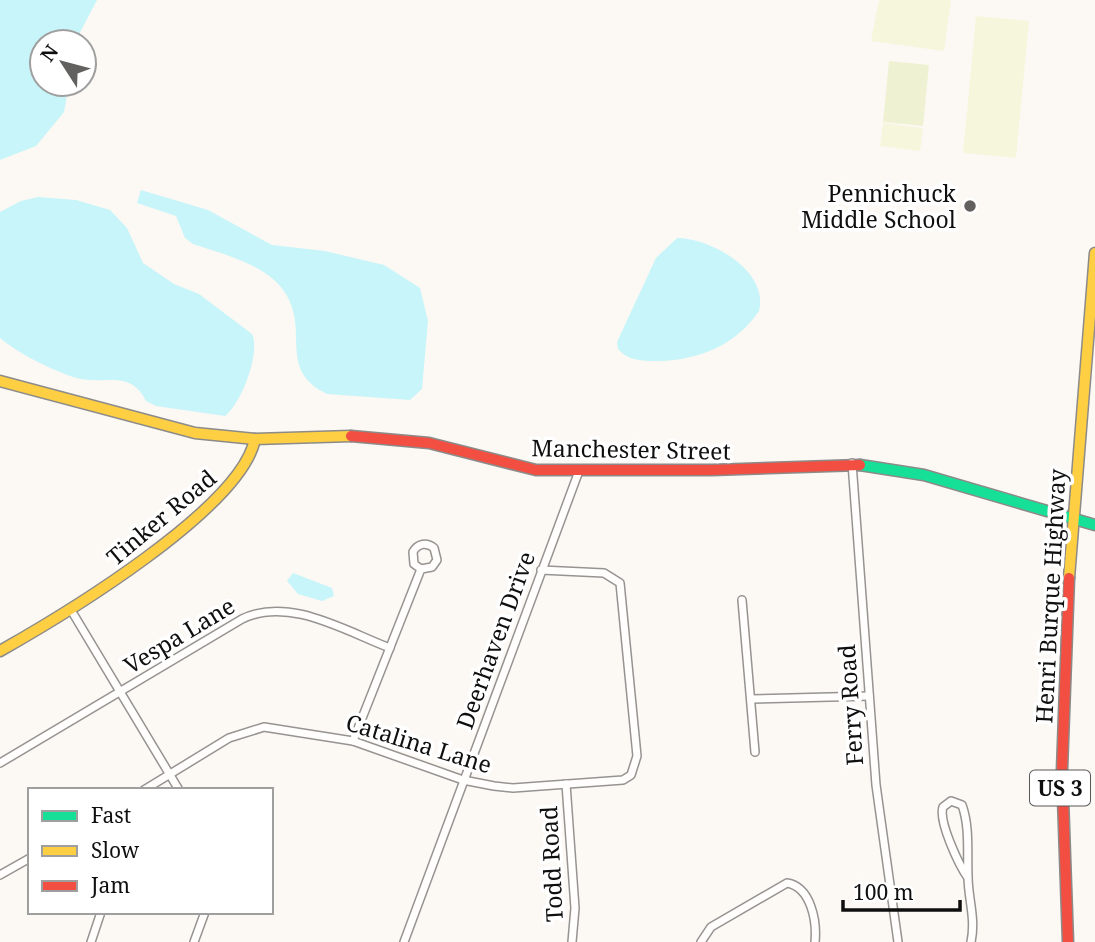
<svg xmlns="http://www.w3.org/2000/svg" width="1095" height="942" font-family="'Noto Serif',serif">
<style>
.green{fill:#eef2d2}
.pitch{fill:#f6f6dc}
.water{fill:#c7f5f9}
.lines{fill:none;stroke-linecap:round;stroke-linejoin:round}
.street-casing{stroke:#969492;stroke-width:10}
.fast-casing{stroke:#8c8b89;stroke-width:13}
.slow-casing{stroke:#8c8b89;stroke-width:13}
.jam-casing{stroke:#8c8b89;stroke-width:13}
.street{stroke:#fffefd;stroke-width:7}
.fast{stroke:#16e098;stroke-width:10}
.slow{stroke:#ffcf43;stroke-width:10}
.jam{stroke:#f24e42;stroke-width:10}
.poi-dot{fill:#62615f;stroke:#fff;stroke-width:2.5}
.labels{text-anchor:middle;dominant-baseline:central;stroke-width:7;stroke-linejoin:round;paint-order:stroke}
.shield{fill:#fff;stroke:#575757;stroke-width:2}
.shield-label{font-size:21px;font-weight:bold;fill:#0f0f0f}
.poi-label{font-size:23px;fill:#0f0f0f;stroke:#fff;text-anchor:end}
.street-label{font-size:23px;fill:#0f0f0f;stroke:#fff}
</style>
<rect width="100%" height="100%" fill="#fcf8f4"/>
<path class="green" d="M889 61 929 65 923 126 883 122Z"/>
<g class="pitch">
<path d="M879 0H951L944 51 871 41Z"/>
<path d="M976 16 1029 21 1016 158 963 153Z"/>
<path d="M883 123 923 128 920 151 880 146Z"/>
</g>
<g class="water">
<path d="M0 0H97L75 42H42V84H69L64 112 36 146 0 160Z"/>
<path d="M141 190 208 210 272 245 325 251 384 265 420 288 428 321 422 389 410 400 327 394C276 369 311 331 284 291 265 264 223 254 193 244L185 238 176 216 137 203Z"/>
<path d="M38 197 76 200 110 210 127 228 143 263 174 284 199 294 252 334C261 353 241 404 225 416L156 406 146 401C130 367 101 387 73 377 50 369 19 354 0 338V212L21 201Z"/>
<path d="M677 238C711 238 769 271 759 311 736 345 699 360 659 361 643 361 628 361 618 349L617 342 656 258Z"/>
<path d="M293 573 332 588 334 596 322 601 298 594 287 581Z"/>
</g>
<g class="lines">
<defs>
<g id="street">
<path d="M852 463 876 785 898 942"/>
<path d="M742 600 755 752"/>
<path d="M71 610 179 790"/>
<path d="M751 699 869 696"/>
<path d="M353 741 421 569 414 564 413 552C418 543 427 542 434 548L437 560 432 567 421 569"/>
<path d="M0 763 242 619C289 596 345 631 390 648"/>
<path d="M566 784 575 908 572 942"/>
<path d="M144 790 229 738 264 727 353 741 463 780 494 786 513 788 623 780 631 775 637 756 620 583 604 573 541 570"/>
<path d="M0 875 30 858"/>
<path d="M968 878C959 865 938 821 943 807L951 801 962 805C970 827 967 853 968 876 968 899 976 918 971 942"/>
<path d="M91 942 101 912"/>
<path d="M194 942 205 912"/>
<path d="M404 942 579 471"/>
<path d="M701 942 711 927 787 883C811 887 817 921 815 942"/>
</g>
<path id="fast" d="M860 465 924 475 1095 525"/>
<g id="slow">
<path d="M0 381 195 433 255 439 351 436"/>
<path d="M1069 578 1095 253"/>
<path d="M0 651C62 616 241 509 255 439"/>
</g>
<g id="jam">
<path d="M351 436 429 443 536 470H712L860 465"/>
<path d="M1068 942 1062 770 1069 578"/>
</g>
</defs>
<use href="#street" class="street-casing"/>
<use href="#fast" class="fast-casing"/>
<use href="#slow" class="slow-casing"/>
<use href="#jam" class="jam-casing"/>
<use href="#street" class="street"/>
<use href="#fast" class="fast"/>
<use href="#slow" class="slow"/>
<use href="#jam" class="jam"/>
</g>
<circle class="poi-dot" cx="970" cy="206" r="7"/>
<g class="labels">
<rect class="shield" x="1030" y="770.5" width="60" height="35" rx="5"/>
<g class="shield-label">
<text x="1060" y="788">US 3</text>
</g>
<g class="poi-label">
<text x="956" y="193">Pennichuck<tspan x="956" dy="26">Middle School</tspan></text>
</g>
<g class="street-label">
<text transform="translate(631 449) rotate(1)">Manchester Street</text>
<text transform="translate(161 517) rotate(-40)">Tinker Road</text>
<text transform="translate(1050 596) rotate(-87)">Henri Burque Highway</text>
<text transform="translate(179 635) rotate(-31)">Vespa Lane</text>
<text transform="translate(495 640) rotate(-70)">Deerhaven Drive</text>
<text transform="translate(850 705) rotate(-94)">Ferry Road</text>
<text transform="translate(419 743) rotate(17)">Catalina Lane</text>
<text transform="translate(551 864) rotate(-93)">Todd Road</text>
</g>
</g>
<rect x="28" y="788" width="245" height="126" fill="#ffffff" stroke="#9f9f9f" stroke-width="2"/>
<rect x="42" y="811" width="35" height="10" fill="#16e098" stroke="#9f9f9f" stroke-width="2"/>
<text x="91" y="823" font-size="21" fill="#0f0f0f">Fast</text>
<rect x="42" y="846" width="35" height="10" fill="#ffcf43" stroke="#9f9f9f" stroke-width="2"/>
<text x="91" y="858" font-size="21" fill="#0f0f0f">Slow</text>
<rect x="42" y="881" width="35" height="10" fill="#f24e42" stroke="#9f9f9f" stroke-width="2"/>
<text x="91" y="893" font-size="21" fill="#0f0f0f">Jam</text>
<g transform="translate(63 63) rotate(306)"><circle r="33" fill="#ffffff" stroke="#9f9f9f" stroke-width="2"/>
<path d="M0-5L12 26L0 18L-12 26Z" fill="#62615f"/>
<text y="-10" font-size="19" font-weight="bold" text-anchor="middle" fill="#0f0f0f">N</text>
</g>
<path d="M843 900v10h117v-10" fill="none" stroke="#0f0f0f" stroke-width="3.5"/>
<text x="853" y="900" font-size="21" fill="#0f0f0f" stroke="#ffffff" stroke-width="5" paint-order="stroke">100 m</text>
</svg>
